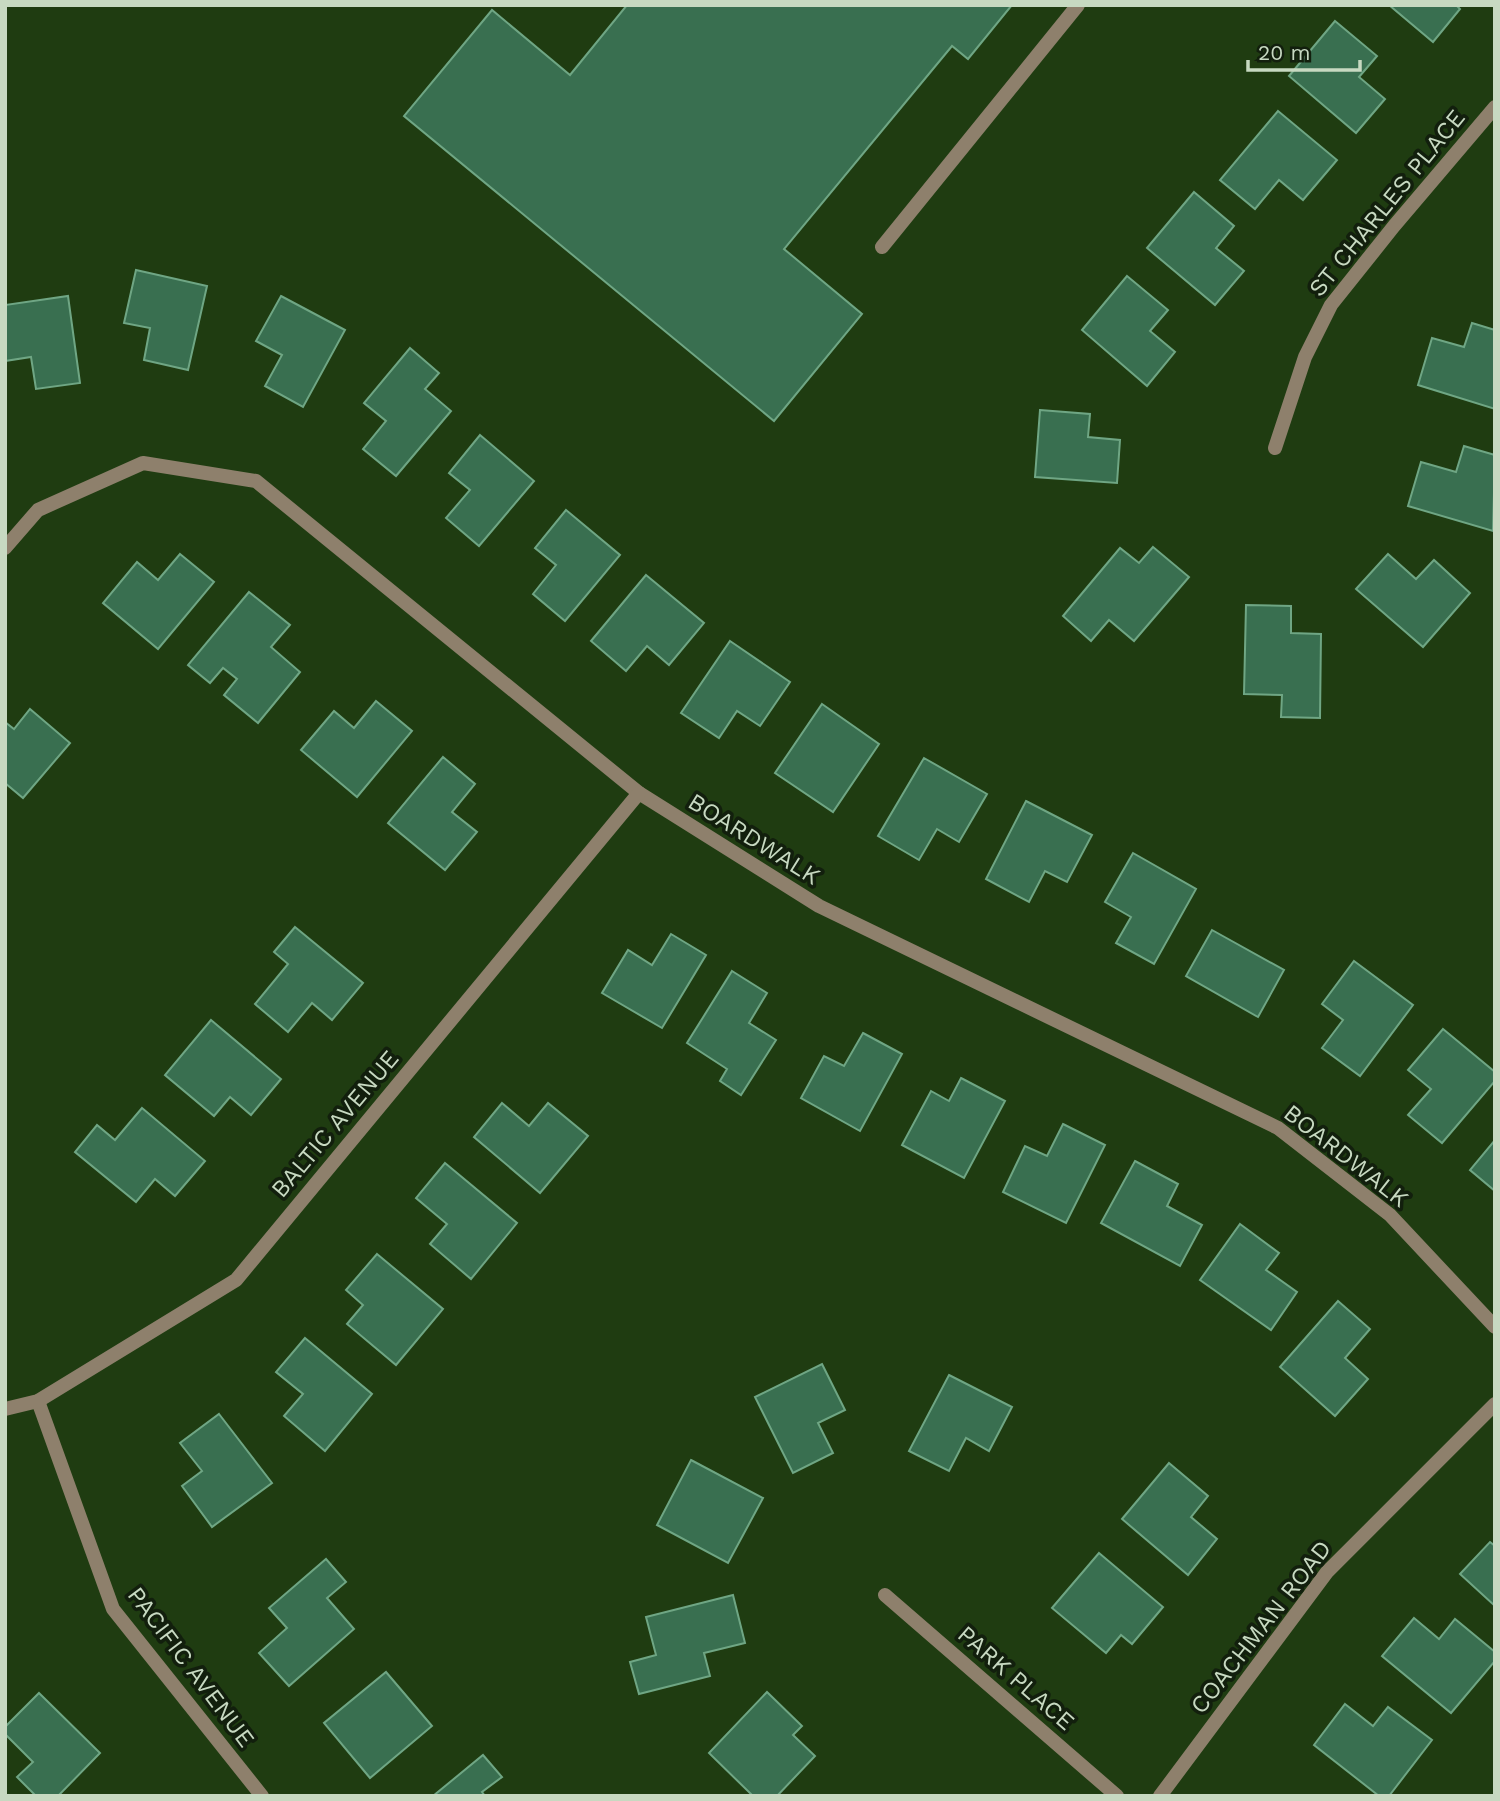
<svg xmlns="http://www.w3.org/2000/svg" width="1500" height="1801" font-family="'Work Sans',sans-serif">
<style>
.building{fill:#396f50;stroke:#6fa684;stroke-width:2}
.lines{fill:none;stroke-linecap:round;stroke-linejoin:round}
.lane{stroke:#8e806c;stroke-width:14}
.street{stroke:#8e806c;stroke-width:14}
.labels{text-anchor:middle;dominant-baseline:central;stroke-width:7;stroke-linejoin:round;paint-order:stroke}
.street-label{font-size:24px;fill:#c7d9c1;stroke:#121f0d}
</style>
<rect width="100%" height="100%" fill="#1f3c11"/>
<g class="building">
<path d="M627 5H1012L968 59 952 46 784 249 862 314 774 421 404 116 492 10 570 75Z"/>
<path d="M1389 5H1456L1460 9 1433 42Z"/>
<path d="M1335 21 1377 56 1359 77 1385 99 1356 133 1289 76Z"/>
<path d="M1278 111 1337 160 1303 200 1279 180 1255 209 1220 180Z"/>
<path d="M1194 192 1234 226 1216 248 1244 271 1215 305 1147 248Z"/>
<path d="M136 270 207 286 188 370 144 360 150 328 124 323Z"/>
<path d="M1127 276 1168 310 1150 331 1175 352 1147 386 1082 330Z"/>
<path d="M68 296 80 383 36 389 31 357 5 361V305Z"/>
<path d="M281 296 345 330 303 407 265 386 282 355 256 341Z"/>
<path d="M1472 323 1495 330V409L1418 385 1432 338 1464 347Z"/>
<path d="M410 348 439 373 425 389 451 411 396 476 363 449 386 421 364 403Z"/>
<path d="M1040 410 1090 414 1088 437 1120 440 1117 483 1035 477Z"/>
<path d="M480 435 534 481 479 546 446 518 470 490 449 473Z"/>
<path d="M1464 446 1495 455 1493 531 1408 506 1421 462 1456 472Z"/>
<path d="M566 510 620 555 565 621 533 594 556 565 535 548Z"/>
<path d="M1153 547 1189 577 1134 641 1109 620 1091 641 1063 616 1120 548 1139 563Z"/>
<path d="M180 554 214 582 158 649 103 603 137 562 158 580Z"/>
<path d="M1388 554 1416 579 1434 560 1470 593 1423 647 1356 589Z"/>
<path d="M646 575 704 623 669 665 647 646 626 671 591 641Z"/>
<path d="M249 592 290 625 271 647 300 672 258 723 224 695 237 679 223 668 210 683 188 665Z"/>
<path d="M1246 605 1291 606V633L1321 634 1320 718 1281 717 1282 695 1244 694Z"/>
<path d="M730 641 790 682 760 726 737 711 719 738 681 713Z"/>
<path d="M376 701 412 731 357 797 301 750 334 711 354 728Z"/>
<path d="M822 704 879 744 833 812 775 773Z"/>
<path d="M30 709 70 743 23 798 5 783V722L14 729Z"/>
<path d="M443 757 475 784 452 812 477 832 445 870 388 823Z"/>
<path d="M924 758 987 794 959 842 937 829 919 860 878 836Z"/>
<path d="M1026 801 1092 835 1067 882 1045 871 1029 902 986 879Z"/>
<path d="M1133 853 1196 889 1154 964 1116 943 1131 917 1105 902Z"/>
<path d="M295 927 363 983 332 1020 312 1003 288 1032 255 1004 288 964 274 952Z"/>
<path d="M1212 930 1284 970 1258 1017 1186 976Z"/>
<path d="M671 934 706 955 662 1028 602 993 628 950 652 965Z"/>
<path d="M1354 961 1413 1005 1360 1076 1322 1048 1343 1020 1322 1004Z"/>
<path d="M732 971 767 993 749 1023 776 1040 741 1095 720 1081 727 1069 687 1043Z"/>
<path d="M211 1020 281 1079 251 1115 230 1097 214 1116 165 1075Z"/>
<path d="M1443 1029 1495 1072V1081L1442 1143 1408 1115 1431 1089 1408 1070Z"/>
<path d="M863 1033 902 1054 860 1131 801 1098 824 1056 844 1066Z"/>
<path d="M961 1078 1005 1101 964 1178 902 1145 931 1091 949 1101Z"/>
<path d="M502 1103 529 1126 548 1103 588 1136 540 1193 474 1137Z"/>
<path d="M142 1108 205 1161 175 1196 155 1179 136 1202 75 1152 97 1125 115 1140Z"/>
<path d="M1063 1124 1105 1145 1066 1223 1003 1192 1025 1146 1047 1156Z"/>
<path d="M1495 1140V1191L1470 1170Z"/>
<path d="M1135 1161 1178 1184 1167 1206 1202 1225 1180 1266 1101 1223Z"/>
<path d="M445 1163 517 1223 471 1279 430 1244 447 1224 416 1198Z"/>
<path d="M1240 1224 1279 1253 1266 1270 1297 1292 1271 1330 1200 1280Z"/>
<path d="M377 1254 443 1309 396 1365 347 1324 363 1305 346 1290Z"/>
<path d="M1338 1301 1370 1329 1345 1358 1368 1379 1335 1416 1280 1367Z"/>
<path d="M305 1338 372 1394 325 1451 284 1416 303 1394 276 1372Z"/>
<path d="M822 1364 845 1410 818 1423 833 1453 793 1473 755 1397Z"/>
<path d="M949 1375 1012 1407 989 1451 966 1438 949 1471 909 1451Z"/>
<path d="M219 1414 272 1483 212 1527 182 1486 202 1471 180 1443Z"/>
<path d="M691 1460 763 1498 728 1563 657 1525Z"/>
<path d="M1169 1463 1208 1496 1191 1517 1217 1539 1188 1575 1122 1519Z"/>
<path d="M1490 1542 1495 1546V1606L1460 1574Z"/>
<path d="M1099 1553 1163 1607 1132 1644 1121 1635 1106 1653 1052 1608Z"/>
<path d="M326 1559 346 1582 327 1598 354 1629 289 1686 259 1653 287 1628 269 1608Z"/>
<path d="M733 1595 745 1643 704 1653 710 1676 639 1694 630 1662 656 1655 646 1617Z"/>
<path d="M1414 1618 1439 1639 1455 1619 1495 1652V1661L1451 1713 1382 1656Z"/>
<path d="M386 1672 432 1726 370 1778 324 1723Z"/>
<path d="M767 1692 802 1726 793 1735 815 1756 777 1796H753L709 1753Z"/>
<path d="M39 1693 100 1753 58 1796H36L17 1777 33 1762 5 1734V1727Z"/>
<path d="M1345 1704 1373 1726 1388 1707 1432 1740 1389 1796H1379L1314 1745Z"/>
<path d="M483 1755 502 1777 482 1792 485 1796H433Z"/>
</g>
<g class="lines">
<path class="lane" d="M882 247 1078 5"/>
<g class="street">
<path d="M1275 448 1305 357 1331 305 1394 226 1495 107"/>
<path d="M5 548 38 510 143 463 256 481 639 793 819 906 1278 1128 1390 1215 1495 1327"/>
<path d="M38 1401 113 1609 262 1796"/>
<path d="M5 1409 38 1401 236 1280 639 793"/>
<path d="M885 1595 1117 1796"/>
<path d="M1160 1796 1327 1572 1495 1404"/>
</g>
</g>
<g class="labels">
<g class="street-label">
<text transform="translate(1387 203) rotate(-51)">ST CHARLES PLACE</text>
<text transform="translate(754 839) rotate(32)">BOARDWALK</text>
<text transform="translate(335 1124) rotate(-50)">BALTIC AVENUE</text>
<text transform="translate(1346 1156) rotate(38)">BOARDWALK</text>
<text transform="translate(1261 1627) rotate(-52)">COACHMAN ROAD</text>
<text transform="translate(191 1667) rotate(53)">PACIFIC AVENUE</text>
<text transform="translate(1016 1678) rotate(41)">PARK PLACE</text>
</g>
</g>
<rect width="1500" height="1801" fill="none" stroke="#c7d9c1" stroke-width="14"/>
<path d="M1248 60v10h112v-10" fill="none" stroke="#c7d9c1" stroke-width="3.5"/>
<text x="1258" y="60" font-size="21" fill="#c7d9c1" stroke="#121f0d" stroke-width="5" paint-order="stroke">20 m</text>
</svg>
